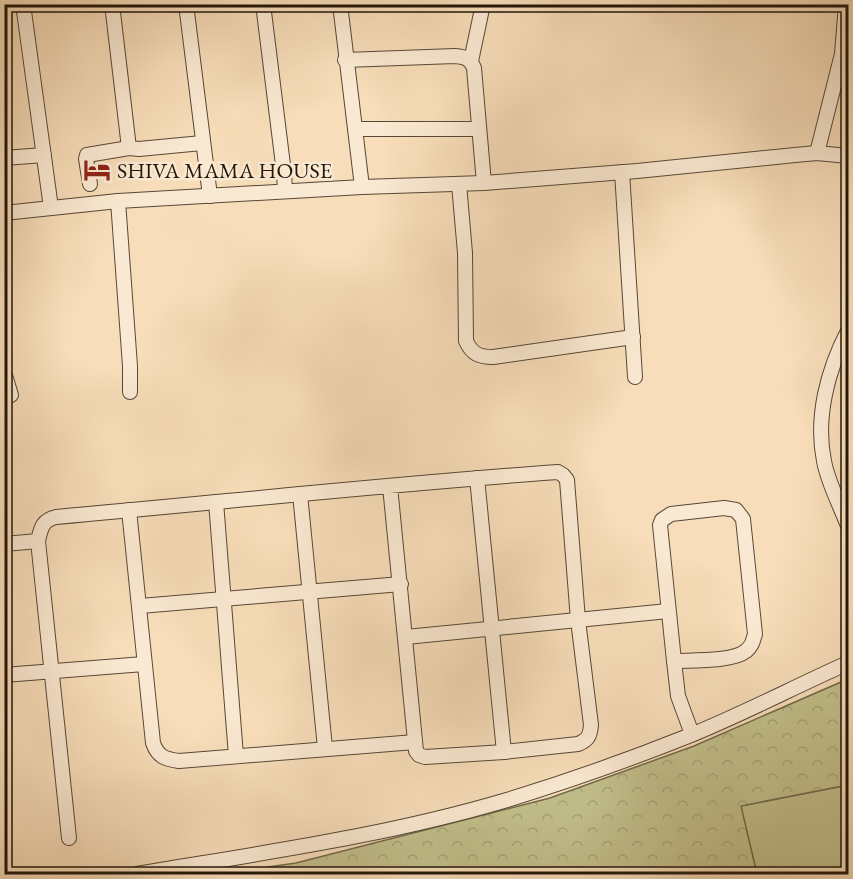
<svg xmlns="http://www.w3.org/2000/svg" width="853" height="879" font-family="'EB Garamond',serif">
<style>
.green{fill:#c2bf8b;stroke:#726a4a;stroke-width:1.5}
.forest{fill:url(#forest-crowns);stroke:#726a4a;stroke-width:1.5}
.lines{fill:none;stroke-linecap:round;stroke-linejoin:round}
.minor-casing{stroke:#574836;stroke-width:16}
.minor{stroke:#fae9d2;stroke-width:14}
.labels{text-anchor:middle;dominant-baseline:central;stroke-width:5;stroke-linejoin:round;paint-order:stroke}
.poi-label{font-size:22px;fill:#22160a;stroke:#fae9d2;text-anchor:start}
</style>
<defs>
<pattern id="forest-crowns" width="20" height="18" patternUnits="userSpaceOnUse" patternTransform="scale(1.5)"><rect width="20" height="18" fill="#c2bf8b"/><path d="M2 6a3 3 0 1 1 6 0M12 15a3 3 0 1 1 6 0" fill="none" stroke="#a6a377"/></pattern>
</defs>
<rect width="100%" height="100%" fill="#f7ddb9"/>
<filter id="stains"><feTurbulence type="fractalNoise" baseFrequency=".00333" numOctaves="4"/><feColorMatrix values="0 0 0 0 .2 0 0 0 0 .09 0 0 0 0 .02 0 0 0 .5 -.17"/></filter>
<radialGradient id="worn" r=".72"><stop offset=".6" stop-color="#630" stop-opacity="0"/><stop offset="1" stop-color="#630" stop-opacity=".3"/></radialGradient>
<path class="green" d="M848 785V874H757L740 806Z"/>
<path class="forest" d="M848 679V785L741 806 757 874H220L296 863 550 798 694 746Z"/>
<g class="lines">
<defs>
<g id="minor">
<path d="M23 4 51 208"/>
<path d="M112 4 129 148 139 149 202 143"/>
<path d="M186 4 210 196"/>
<path d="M263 4 284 173 285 191"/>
<path d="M340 4 362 187"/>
<path d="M345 60 455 56C465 57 470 58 474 68L484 183"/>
<path d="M471 61 483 4"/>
<path d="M355 129H479"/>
<path d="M817 153 842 54 846 4"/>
<path d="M4 158 44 155"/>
<path d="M622 172 635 377"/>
<path d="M90 184 86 159 87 155 129 148"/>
<path d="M459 184 465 253 466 341C472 354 479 357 493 357L633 337"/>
<path d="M118 201 130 366V392"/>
<path d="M4 213 118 201 362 187 484 183 637 171 795 155 817 153 848 156"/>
<path d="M848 331C828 369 815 417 824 461 828 483 840 505 848 526"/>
<path d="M4 372 11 395"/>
<path d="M477 478 504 752"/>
<path d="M300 494 325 748"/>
<path d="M216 502 236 756"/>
<path d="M724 508 736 510 743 519 755 634C753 641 752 646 746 651 732 662 692 660 674 661L660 525 662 520 671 514Z"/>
<path d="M129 510 153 743C158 757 165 759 179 761L415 742"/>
<path d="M4 544 38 541"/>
<path d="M140 606 401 584"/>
<path d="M406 637 668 611"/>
<path d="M674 661 678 696 692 734"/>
<path d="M4 675 144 664"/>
<path d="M69 838 38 541C41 527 43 520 56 517 224 502 390 484 558 472L563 475 567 480 578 620 591 725C590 736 588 740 578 744L504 752 425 757 419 755 416 751 390 486"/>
<path d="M137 874C261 853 386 836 507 800 569 781 631 759 691 735 745 713 796 686 848 663"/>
</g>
</defs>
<use href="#minor" class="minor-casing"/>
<use href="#minor" class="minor"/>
</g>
<defs>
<symbol id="hotel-bare" viewBox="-9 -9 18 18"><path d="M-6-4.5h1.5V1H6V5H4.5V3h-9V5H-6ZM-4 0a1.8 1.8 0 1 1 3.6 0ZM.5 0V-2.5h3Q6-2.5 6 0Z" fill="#8f2418" stroke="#fae9d2" stroke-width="2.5" paint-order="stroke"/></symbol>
</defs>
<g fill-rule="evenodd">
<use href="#hotel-bare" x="78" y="151" width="38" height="38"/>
</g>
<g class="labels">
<g class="poi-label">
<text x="117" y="170">SHIVA MAMA HOUSE</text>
</g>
</g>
<rect width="853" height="879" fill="none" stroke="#f7ddb9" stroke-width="24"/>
<rect x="6" y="6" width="841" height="867" fill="none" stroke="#22160a" stroke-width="3"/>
<rect x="12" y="12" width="829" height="855" fill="none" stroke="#22160a" stroke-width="1.5"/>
<rect width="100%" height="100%" filter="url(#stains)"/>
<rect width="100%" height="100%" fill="url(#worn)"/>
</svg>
